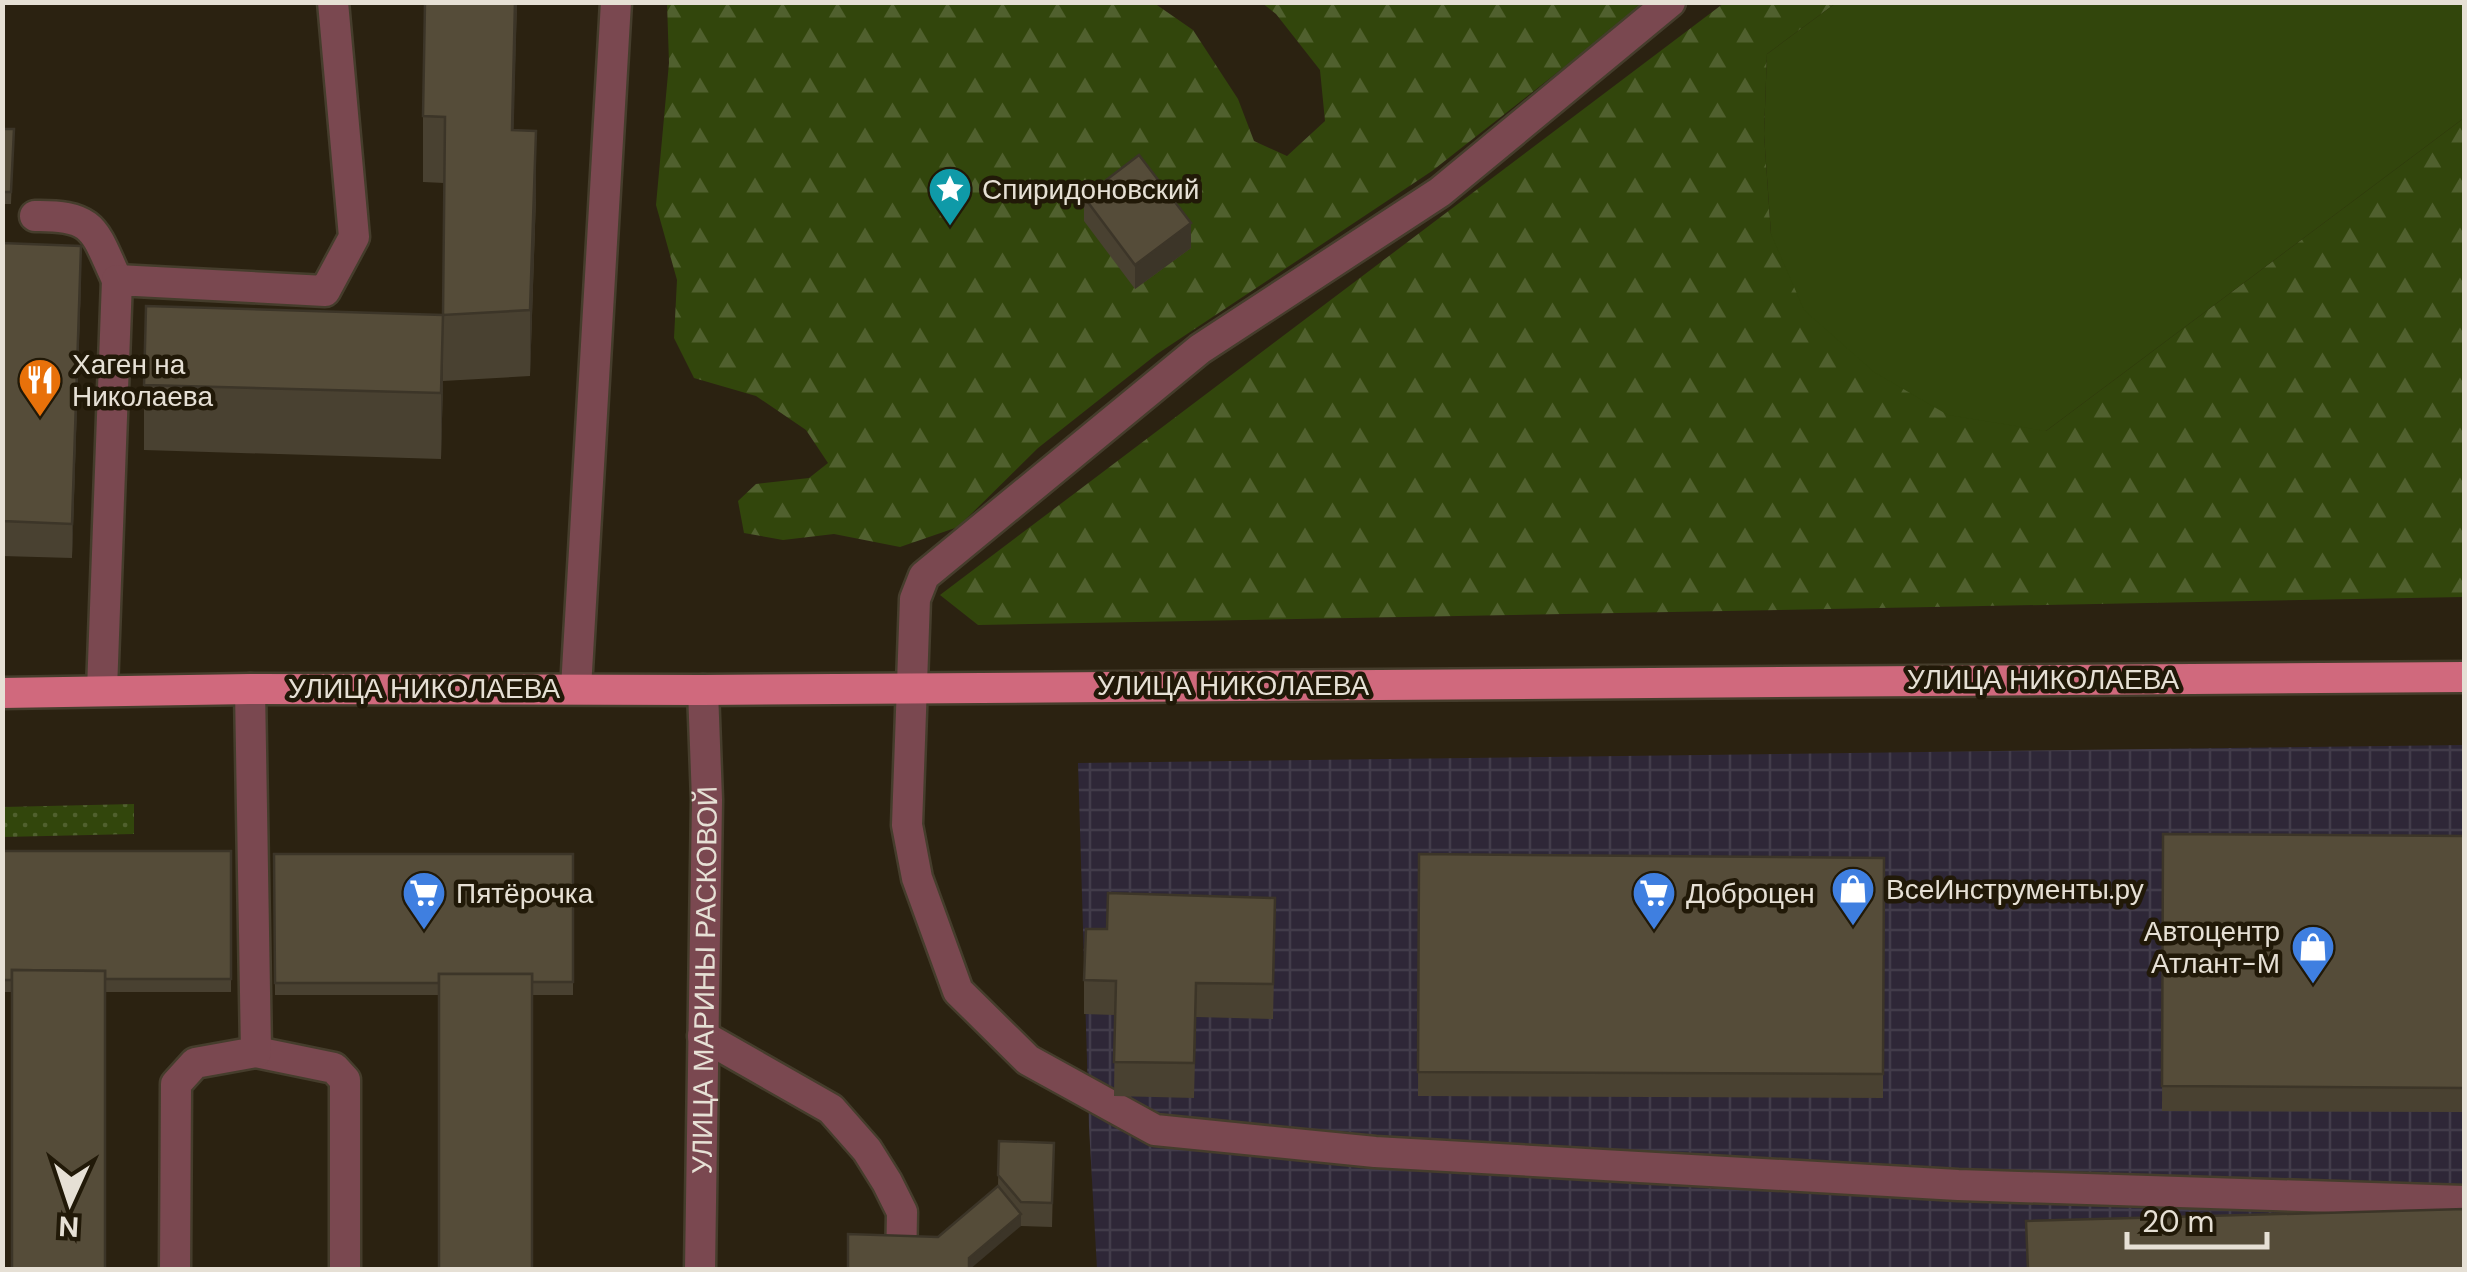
<svg xmlns="http://www.w3.org/2000/svg" width="2467" height="1272" font-family="'DM Sans',sans-serif">
<style>
.industrial{fill:url(#industrial-grid)}
.grass{fill:url(#grass-dots)}
.forest{fill:url(#forest-firs)}
.green{fill:#32460c}
.lines{fill:none;stroke-linecap:round;stroke-linejoin:round}
.minor-casing{stroke:#453d2c;stroke-width:35}
.major-casing{stroke:#453d2c;stroke-width:35}
.minor{stroke:#7a4850;stroke-width:30}
.major{stroke:#d0697d;stroke-width:30}
.wall{fill:#494131}
.shaded-wall{fill:#3c3528}
.building{fill:#554c39;stroke:#3c3528;stroke-width:2.5}
.labels{text-anchor:middle;dominant-baseline:central;stroke-width:9;stroke-linejoin:round;paint-order:stroke}
.poi-label{font-size:28px;fill:#e6e0d5;stroke:#211908;text-anchor:start}
.street-label{font-size:28px;fill:#e6e0d5;stroke:#211908}
</style>
<defs>
<pattern id="industrial-grid" width="8" height="8" patternUnits="userSpaceOnUse" patternTransform="scale(2.5)"><rect width="8" height="8" fill="#2e2737"/><path d="M0 4h8M4 0v8" fill="none" stroke="#423c4a"/></pattern>
<pattern id="grass-dots" width="8" height="8" patternUnits="userSpaceOnUse" patternTransform="scale(2.5)"><rect width="8" height="8" fill="#32460c"/><path d="M2 2h.1M6 6h.1" fill="none" stroke="#50602e" stroke-width="1.8" stroke-linecap="round"/></pattern>
<pattern id="forest-firs" width="22" height="20" patternUnits="userSpaceOnUse" patternTransform="scale(2.5)"><rect width="22" height="20" fill="#32460c"/><path d="M5 1l3.5 6h-7zM16 11l3.5 6h-7z" fill="#50602e"/></pattern>
</defs>
<rect width="100%" height="100%" fill="#2b2211"/>
<path class="industrial" d="M2464 745V1269H1097L1089 1127 1078 763Z"/>
<path class="grass" d="M134 804V834L3 837V807Z"/>
<g class="forest">
<path d="M667 3H1154L1193 30 1238 99 1254 141 1287 156 1325 121 1320 70 1276 14 1262 3H1646L1432 171 1157 354 1038 448 958 527 900 547 834 534 783 540 744 533 738 501 756 484 809 478 828 463 806 430 756 396 694 378 674 338 677 280 656 205 669 63Z"/>
<path d="M1724 3H1836L1767 54 1764 134 1771 234 2046 431 2464 118V597L978 625 940 595Z"/>
</g>
<path class="green" d="M1836 3H2464V118L2046 431 1948 415 1874 372 1804 310 1771 234 1764 134 1767 54Z"/>
<g class="lines">
<defs>
<g id="minor">
<path d="M1670 2 1440 192 1200 349 924 576 915 599 907 825 917 878 958 991 1028 1060 1155 1130 1375 1152 1958 1185 2464 1201"/>
<path d="M35 216C95 215 94 230 117 280"/>
<path d="M576 688 616 2"/>
<path d="M102 690 117 280 325 291 354 237 333 2"/>
<path d="M703 1036 831 1109 867 1150 887 1182 902 1212 901 1270"/>
<path d="M256 1052 334 1068 345 1080V1270"/>
<path d="M175 1270 176 1084 195 1063 256 1052 250 689"/>
<path id="s1" d="M700 1270 707 800 703 690"/>
</g>
<path id="major" d="M2 693 250 689 703 690 2464 677"/>
</defs>
<use href="#minor" class="minor-casing"/>
<use href="#major" class="major-casing"/>
<use href="#minor" class="minor"/>
<use href="#major" class="major"/>
</g>
<g class="wall">
<path d="M517 2 513 130 536 197 530 376 443 381 441 459 144 450V385L443 315 444 183 423 182V116Z"/>
<path d="M2 129H14L11 204H2Z"/>
<path d="M1084 197 1191 248 1135 289 1084 221Z"/>
<path d="M2 243 81 280 72 558 2 556Z"/>
<path d="M2163 834 2464 836V1112L2162 1111Z"/>
<rect x="2" y="851" width="229" height="141"/>
<path d="M274 854H573V995H275Z"/>
<path d="M1419 854 1884 858 1883 1098 1418 1096Z"/>
<path d="M1107 929 1275 932 1273 1019 1196 1017 1194 1098 1114 1096 1115 1015 1084 1014V980Z"/>
<path d="M999 1141 1054 1143 1052 1227 1021 1226 938 1237 998 1186Z"/>
</g>
<g class="shaded-wall">
<path d="M515 2H517L512 196V130Z"/>
<path d="M536 131V197L530 376V310Z"/>
<path d="M1191 223V248L1135 289V265Z"/>
<path d="M81 246V280L72 558V524Z"/>
<path d="M443 315V381L441 459V393Z"/>
<path d="M1021 1214V1226L969 1270V1258Z"/>
</g>
<g class="building">
<path d="M425 2H515L512 130 536 131 530 310 443 315 445 117 423 116Z"/>
<path d="M2 129H14L11 192H2Z"/>
<path d="M1139 155 1191 223 1135 265 1084 197Z"/>
<path d="M2 243 81 246 72 524 2 521Z"/>
<path d="M146 306 443 315 441 393 144 385Z"/>
<path d="M2163 834 2464 836V1088L2162 1086Z"/>
<path d="M2 851H231V979H105V971L12 970V980H2Z"/>
<path d="M274 854H573V982H532V974H439V983H275Z"/>
<path d="M1419 854 1884 858 1883 1074 1418 1072Z"/>
<path d="M1108 893 1275 898 1273 984 1196 983 1194 1063 1114 1062 1116 981 1084 980 1086 929H1107Z"/>
<path d="M12 970 105 971V1270H12Z"/>
<rect x="439" y="974" width="93" height="296"/>
<path d="M999 1141 1054 1143 1052 1203 1021 1202 998 1175Z"/>
<path d="M998 1186 1021 1214 969 1258V1270H848V1234L938 1237Z"/>
<path d="M2464 1209V1270H2028L2026 1221Z"/>
</g>
<defs>
<symbol id="sight-pin" viewBox="-11 -11 22 30"><path d="M0 17L-7.5 6A9.5 9.5 0 1 1 7.5 6Z" fill="#0f9aa8" stroke="#211908"/><path d="M0-6L1.8-2.2L6-1.7L2.9 1.2L3.7 5.4L0 3.3L-3.7 5.4L-2.9 1.2L-6-1.7L-1.8-2.2Z" fill="#fff"/></symbol>
<symbol id="restaurant-pin" viewBox="-11 -11 22 30"><path d="M0 17L-7.5 6A9.5 9.5 0 1 1 7.5 6Z" fill="#e8710a" stroke="#211908"/><path d="M-5-6h1v4h1v-4h1v4h1v-4h1v5L-1.5 .5V6h-2V.5L-5-1ZM5-6V6H3V1.5H1.5Q1.5-4 5-6Z" fill="#fff"/></symbol>
<symbol id="shop-pin" viewBox="-11 -11 22 30"><path d="M0 17L-7.5 6A9.5 9.5 0 1 1 7.5 6Z" fill="#3f7fe0" stroke="#211908"/><path d="M-5-2.5h2.3a2.7 3.5 0 0 1 5.4 0H5L5.5 6h-11ZM-1.5-2.5h3a1.5 2.3 0 0 0-3 0Z" fill="#fff"/></symbol>
<symbol id="supermarket-pin" viewBox="-11 -11 22 30"><path d="M0 17L-7.5 6A9.5 9.5 0 1 1 7.5 6Z" fill="#3f7fe0" stroke="#211908"/><path d="M-6-5.5h2.5l.6 2H6L4.5 2H-2.5L-4.4-4H-6ZM-1.5 3.2a1.3 1.3 0 1 0 .1 0ZM3 3.2a1.3 1.3 0 1 0 .1 0Z" fill="#fff"/></symbol>
</defs>
<g fill-rule="evenodd">
<use href="#sight-pin" x="925" y="164" width="50" height="68"/>
<use href="#restaurant-pin" x="15" y="355" width="50" height="68"/>
<use href="#shop-pin" x="1828" y="864" width="50" height="68"/>
<use href="#supermarket-pin" x="399" y="868" width="50" height="68"/>
<use href="#supermarket-pin" x="1629" y="868" width="50" height="68"/>
<use href="#shop-pin" x="2288" y="922" width="50" height="68"/>
</g>
<g class="labels">
<g class="poi-label">
<text x="982" y="189">Спиридоновский</text>
<text x="72" y="364">Хаген на<tspan x="72" dy="32">Николаева</tspan></text>
<text x="1886" y="889">ВсеИнструменты.ру</text>
<text x="456" y="893">Пятёрочка</text>
<text x="1686" y="893">Доброцен</text>
<text x="2280" y="931" text-anchor="end">Автоцентр<tspan x="2280" dy="32">Атлант-М</tspan></text>
</g>
<g class="street-label">
<text x="2043" y="679">УЛИЦА НИКОЛАЕВА</text>
<text x="1233" y="685">УЛИЦА НИКОЛАЕВА</text>
<text x="424" y="688">УЛИЦА НИКОЛАЕВА</text>
<text stroke="none"><textPath href="#s1" startOffset="290">УЛИЦА МАРИНЫ РАСКОВОЙ</textPath></text>
</g>
</g>
<rect width="2467" height="1272" fill="none" stroke="#e6e0d5" stroke-width="10"/>
<g transform="translate(70 1202) rotate(183)" stroke="#211908" stroke-width="8" paint-order="stroke">
<path d="M0-8L18 38L0 25L-18 38Z" fill="#e6e0d5"/>
<text y="-15" font-size="28" font-weight="bold" text-anchor="middle" fill="#e6e0d5">N</text>
</g>
<path d="M2127 1232v15h140v-15" fill="none" stroke="#e6e0d5" stroke-width="5"/>
<text x="2142" y="1232" font-size="30" fill="#e6e0d5" stroke="#211908" stroke-width="8" paint-order="stroke">20 m</text>
</svg>
